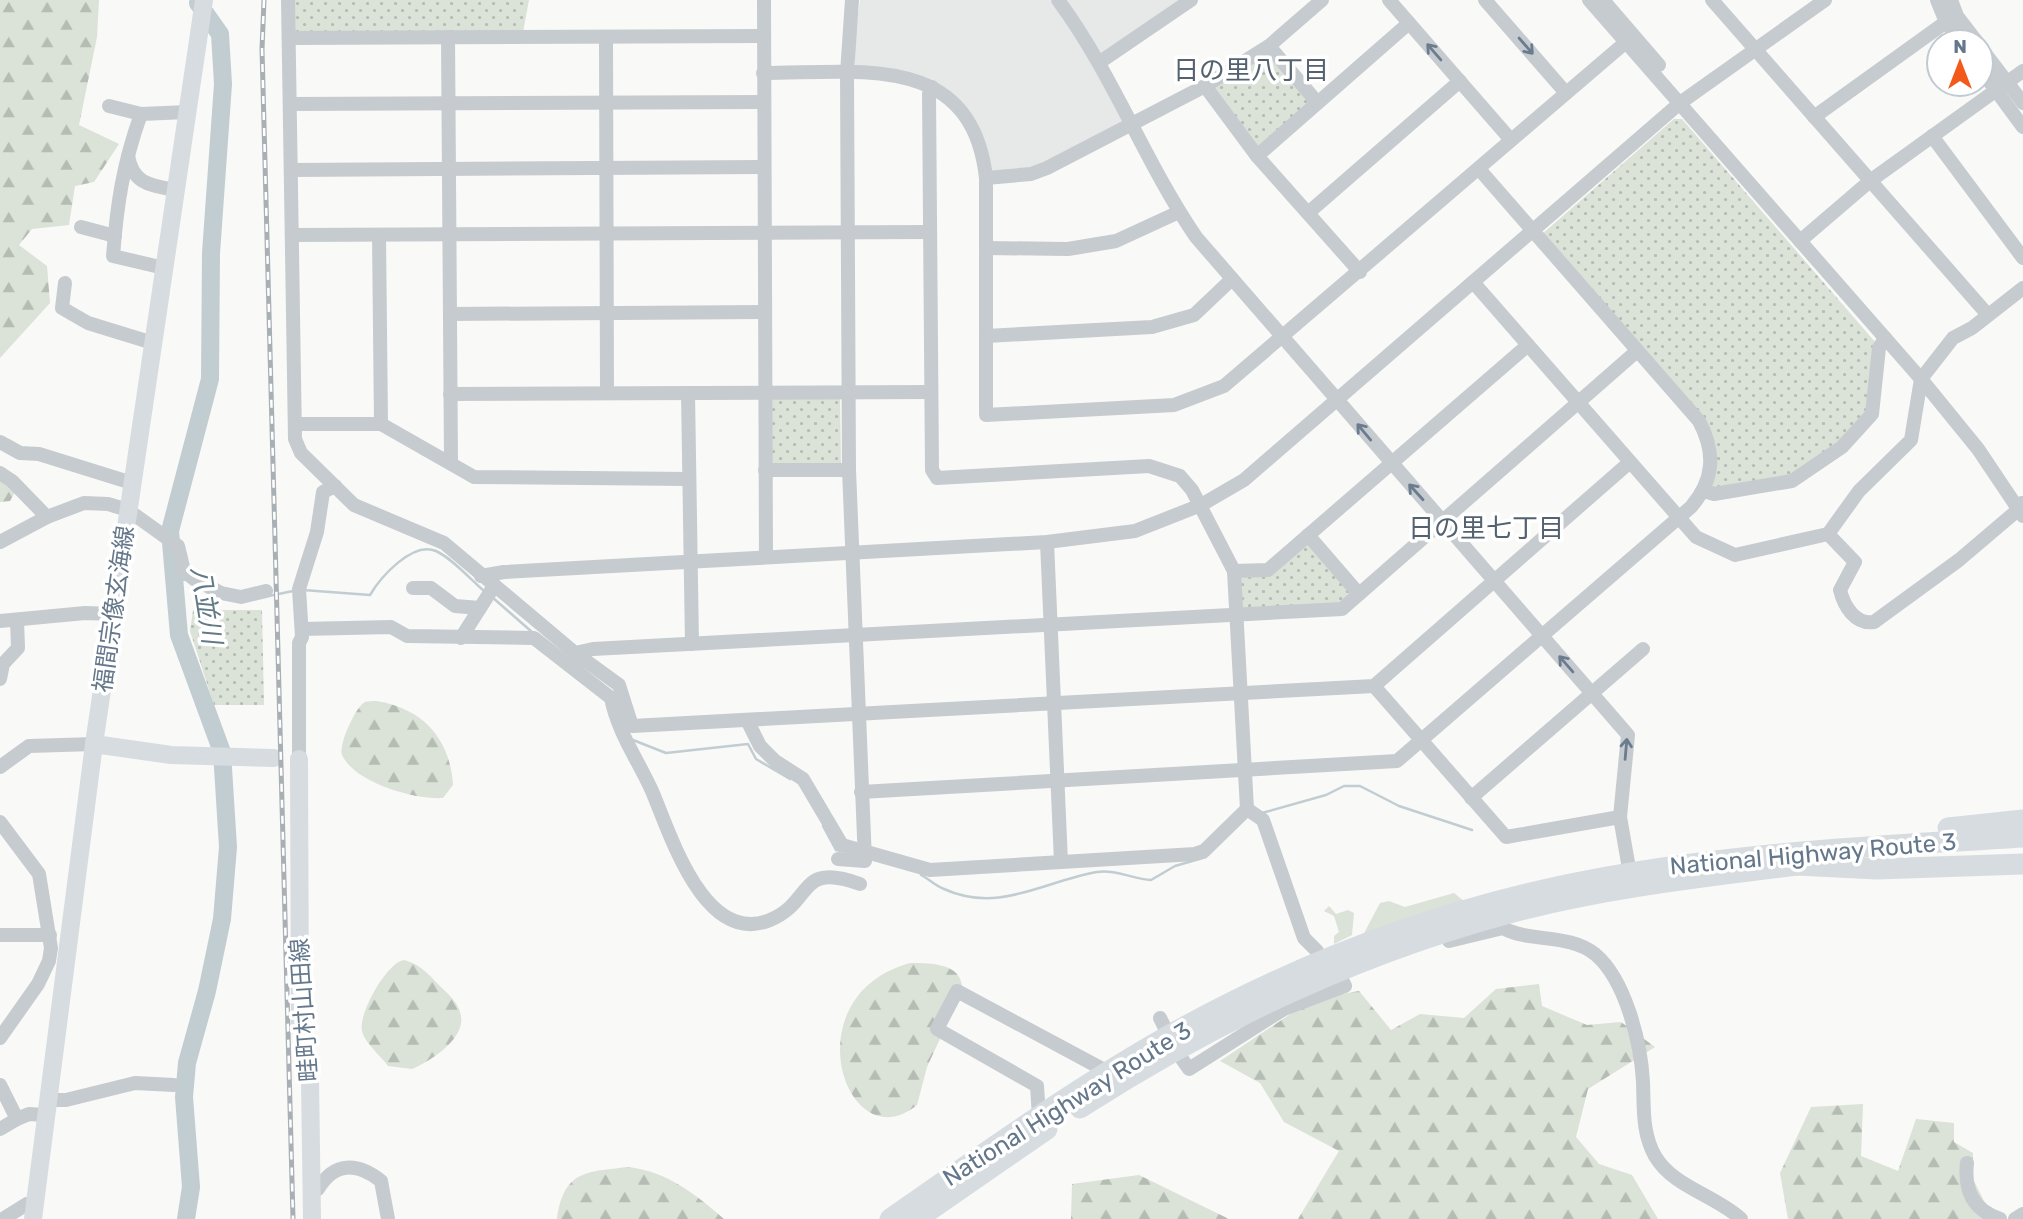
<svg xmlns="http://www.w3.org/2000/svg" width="2023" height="1219" font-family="Rubik,'Noto Sans JP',sans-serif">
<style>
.built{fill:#e7e8e8}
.grass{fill:#dbe2d7}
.forest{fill:url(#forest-firs)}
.park{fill:url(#park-dots)}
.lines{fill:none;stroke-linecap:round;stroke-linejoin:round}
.stream{stroke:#c2cdd2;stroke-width:2.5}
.river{stroke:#c2cdd2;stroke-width:18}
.minor{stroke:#c6cbcf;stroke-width:14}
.major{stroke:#d6dce0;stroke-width:18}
.highway{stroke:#d6dce0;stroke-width:21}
.rail-casing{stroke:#a8afb5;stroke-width:5}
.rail{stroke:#fff;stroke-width:2.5;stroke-dasharray:8;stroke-linecap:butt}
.oneway{stroke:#6a7c8e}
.labels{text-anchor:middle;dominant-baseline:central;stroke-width:7;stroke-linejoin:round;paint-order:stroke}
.street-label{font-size:24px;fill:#65788b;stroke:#fff}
.neighbourhood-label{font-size:26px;fill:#54626f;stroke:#fff}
.water-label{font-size:26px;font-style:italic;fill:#617a86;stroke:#fff}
</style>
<defs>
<pattern id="forest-firs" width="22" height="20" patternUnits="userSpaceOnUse" patternTransform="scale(1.75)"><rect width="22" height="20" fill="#dbe2d7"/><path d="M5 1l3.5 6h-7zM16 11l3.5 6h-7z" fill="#b5bcb4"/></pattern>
<pattern id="park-dots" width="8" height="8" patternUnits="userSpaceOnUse" patternTransform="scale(1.75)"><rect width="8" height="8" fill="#dbe2d7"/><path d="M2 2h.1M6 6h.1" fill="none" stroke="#b5bcb4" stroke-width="1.8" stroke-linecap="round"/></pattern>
</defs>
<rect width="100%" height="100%" fill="#f9f9f7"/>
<g class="built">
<path d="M860 0H1050L1070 25 1123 120 1122 124 1037 168 989 172 977 125 970 113 928 79 893 69 855 68V36Z"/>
<path d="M1064 0H1185L1104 54 1100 53Z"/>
</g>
<g class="grass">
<path d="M1454 893 1465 902 1362 937 1380 903 1389 901 1405 907Z"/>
<path d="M1329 906 1336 914 1348 910 1354 913 1352 935 1334 944V936L1339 932 1334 916 1324 911Z"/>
</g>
<g class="forest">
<path d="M0 0H99L97 37 79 125 119 144 94 182 75 186 69 225 32 229 19 245 47 266 50 303 0 358Z"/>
<path d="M0 477 14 486V494L10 501 0 502Z"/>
<path d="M376 701C422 708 450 738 453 785L443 798C415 800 355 783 342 755 338 745 356 706 365 702 368 701 373 701 376 701Z"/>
<path d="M404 960C420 964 428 974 439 985 448 994 459 1003 461 1016 465 1039 431 1061 412 1069L388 1066C381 1056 364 1042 362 1031 358 1014 387 962 404 960Z"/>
<path d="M910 963C931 963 964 963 962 991L927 1067 917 1105C846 1163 790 996 910 963Z"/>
<path d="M1539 984 1542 1006 1587 1025 1621 1022 1655 1047 1588 1089 1576 1137 1599 1164 1632 1175 1658 1219H1298L1339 1151 1284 1122 1260 1083 1220 1061 1313 999 1359 991 1391 1030 1420 1014 1464 1018 1496 989Z"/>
<path d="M1863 1104 1861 1156 1898 1171 1916 1119 1954 1123V1142L1973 1153 1972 1177 1993 1219H1788L1780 1173 1811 1107Z"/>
<path d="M629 1167C668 1172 695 1194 724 1219H557C564 1170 586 1172 629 1167Z"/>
<path d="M1139 1175 1229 1219H1071L1072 1184Z"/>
</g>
<g class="park">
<path d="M293 0H529L523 32 298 34 294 31Z"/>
<path d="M1267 53 1310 103 1260 147H1255L1214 87Z"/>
<path d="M1674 119H1682L1876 343 1869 412 1842 443 1791 478 1709 488 1715 451 1541 235Z"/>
<path d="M840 397 841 466H773L770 461V399Z"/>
<path d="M1306 542 1351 590V596L1340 605 1242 610 1239 579 1242 575 1271 574Z"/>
<path d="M194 604 222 610H262L264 705H214L190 631Z"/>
</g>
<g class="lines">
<g class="stream">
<path d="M172 563 184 580"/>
<path d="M303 590 370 595C380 578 412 541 436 551 453 559 470 579 484 591"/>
<path d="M269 596 293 591"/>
<path d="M492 597 532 632"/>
<path d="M633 740 666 753 748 744 756 759 790 779"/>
<path d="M1262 813 1326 795 1344 786H1360L1399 806 1472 830"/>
<path d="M823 826 836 850 841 851"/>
<path d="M921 875C929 879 936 886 944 889 999 914 1044 881 1097 872 1114 869 1134 879 1151 880L1175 866 1206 857"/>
</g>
<path class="river" d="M186 1219 191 1187 184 1097 187 1063 207 991 222 919 228 847 222 752 179 635 170 531 210 379 211 253 223 84 220 34 198 3"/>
<g class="minor">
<path d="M288 0 295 439 301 453 354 505 444 543 575 653 619 685 632 726 1374 686 1630 462"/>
<path d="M764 0 766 557"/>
<path d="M1058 0C1113 74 1144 161 1196 237L1628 735 1620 817 1631 880"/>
<path d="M1389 0 1511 140"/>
<path d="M1485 0 1566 93"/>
<path d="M1589 0 1921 379 1978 449 2023 516"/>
<path d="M1603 0 1659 65"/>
<path d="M1712 0 1988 315"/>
<path d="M1937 0 1946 22 1961 42"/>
<path d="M1951 0 1957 16 1977 42"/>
<path d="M448 37 451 462"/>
<path d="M606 37 607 392"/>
<path d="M290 38 763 36"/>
<path d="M1269 46 1317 102"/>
<path d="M1981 48 2023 103"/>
<path d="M1100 62 1191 0"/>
<path d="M1981 70 2023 127"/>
<path d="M763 73C858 73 972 51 986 178V415L1174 405 1224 386 1626 42"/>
<path d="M1205 86 1257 156 1360 272"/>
<path d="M932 87 929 94 932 470 937 478 1149 466 1180 476 1192 490 1234 571 1247 809"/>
<path d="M290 104 763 102"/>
<path d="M109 106 141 114 187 112"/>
<path d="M141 114C123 164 117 204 113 256L164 268"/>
<path d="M1814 117 1946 22"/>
<path d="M1932 136 2023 258"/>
<path d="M128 156C133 184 150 185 175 190"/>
<path d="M1257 156 1409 23"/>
<path d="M291 170 763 167"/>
<path d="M986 178 1031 174 1047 168 1205 86 1269 46 1322 0"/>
<path d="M1308 213 1460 81"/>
<path d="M81 227 115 236"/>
<path d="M292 235 929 232"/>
<path d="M379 235 381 424"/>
<path d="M1800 241 1870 181 2023 71"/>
<path d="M986 248 1068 249 1116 241 1179 212"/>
<path d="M1473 282 1696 537 1735 555 1828 534 1859 491 1911 440 1921 379 1953 338 1972 328 2023 288"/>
<path d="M65 283 62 308 88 323 153 343"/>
<path d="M450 314 765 312"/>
<path d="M986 336 1152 327 1194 315 1232 279"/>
<path d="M688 393 692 644"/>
<path d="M450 394 931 392"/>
<path d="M295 424H381L474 477 688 479"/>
<path d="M0 442 20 453 39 454 132 483"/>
<path d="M765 470H849"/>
<path d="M0 473 12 481 47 517"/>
<path d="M1704 491 1714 494 1792 481 1842 447 1872 414 1879 348 1885 338"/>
<path d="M1828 534 1855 562 1840 590C1844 606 1855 625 1874 622L1959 560 2019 509 2022 503"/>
<path d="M1308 535 1359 594"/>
<path d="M0 542 47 517 84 503 108 504 128 510 178 546 184 571 194 579 221 593 241 597 266 591"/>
<path d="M1047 542 1061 862"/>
<path d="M1234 571 1268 570 1528 345"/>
<path d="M481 576 504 572 1047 542 1135 531 1201 505 1244 480 1680 103 1825 0"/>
<path d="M413 588H431L455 606 480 608"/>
<path d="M0 621 85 613 113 614"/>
<path d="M302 629 391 627 407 636 534 638 611 698C618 733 638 760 652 791 670 833 704 947 770 920 814 902 797 861 860 884"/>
<path d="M461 638 494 586"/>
<path d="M575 653 593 649 1342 609 1637 351"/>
<path d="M0 679 3 664 18 648 17 620"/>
<path d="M1374 686 1506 837 1620 817"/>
<path d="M747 720 760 746 775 761 803 779 842 845 930 870 1195 854 1204 851 1247 809"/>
<path d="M299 759V643L302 637 299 589 317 532 323 492 335 486"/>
<path d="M0 767 29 746 94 744"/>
<path d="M861 792 1397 761 1691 507C1714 480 1716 453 1699 421L1479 169"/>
<path d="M1471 798 1643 649"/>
<path d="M1247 809 1263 820 1304 938 1317 951"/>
<path d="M0 822 39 874 51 948 49 961 38 984 0 1038"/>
<path d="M838 859 865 861 849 470 847 73 852 0"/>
<path d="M0 935H50"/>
<path d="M1449 941 1503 928C1531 943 1568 933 1595 954 1626 980 1641 1044 1643 1082 1644 1108 1642 1133 1655 1156 1673 1187 1715 1195 1741 1219"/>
<path d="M1160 1018 1164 1026"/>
<path d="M1182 1059 1189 1069 1284 1009 1345 986 1342 980"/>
<path d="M0 1085 17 1119 29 1114 44 1115"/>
<path d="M47 1100H66L135 1083 174 1085"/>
<path d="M1039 1117 1037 1086 937 1029 957 991 1108 1072"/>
<path d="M0 1129 17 1119"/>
<path d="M1967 1163C1964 1190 1973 1210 2000 1219"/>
<path d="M310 1191 318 1189C334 1162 357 1162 381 1181L388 1219"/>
<path d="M3 1219 27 1204 34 1203"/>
<path d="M2015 1219 2023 1214"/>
</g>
<g class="major">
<path d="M94 744 171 755 274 758"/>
<path d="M299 759 300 1024 310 1079 312 1219"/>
<path d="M33 1219 94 744 204 0"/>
</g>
<g class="highway">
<path d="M1948 828 2023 820"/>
<path d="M1797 865 1877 869 2023 864"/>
<path d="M1080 1108C1212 1023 1356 954 1509 913 1603 888 1701 877 1797 865"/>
<path d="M890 1219C979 1157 1067 1094 1161 1040 1287 968 1425 915 1566 885 1717 853 1870 847 2023 837"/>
<path d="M917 1219 1047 1129"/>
</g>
<defs>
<path id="rail" d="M264 0 262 49 293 1219"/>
</defs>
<use href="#rail" class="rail-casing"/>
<use href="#rail" class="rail"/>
</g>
<defs><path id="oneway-shaft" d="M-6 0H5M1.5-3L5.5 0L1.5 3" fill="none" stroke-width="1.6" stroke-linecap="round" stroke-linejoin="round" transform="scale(1.75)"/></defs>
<g class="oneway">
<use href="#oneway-shaft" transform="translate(1526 46) rotate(49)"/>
<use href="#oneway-shaft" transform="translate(1434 52) rotate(-131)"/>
<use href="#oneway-shaft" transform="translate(1364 432) rotate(-130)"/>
<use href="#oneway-shaft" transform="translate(1416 492) rotate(-132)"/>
<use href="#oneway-shaft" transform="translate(1566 664) rotate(-131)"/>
<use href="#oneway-shaft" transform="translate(1626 749) rotate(-85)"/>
</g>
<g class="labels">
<g class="street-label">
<text transform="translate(114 609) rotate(-82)">福間宗像玄海線</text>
<text transform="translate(1813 854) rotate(-5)">National Highway Route 3</text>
<text transform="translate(304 1010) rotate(-94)">畦町村山田線</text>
<text transform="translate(1067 1104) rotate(-32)">National Highway Route 3</text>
</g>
<g class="neighbourhood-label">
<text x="1251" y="70">日の里八丁目</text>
<text x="1486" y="528">日の里七丁目</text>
</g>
<g class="water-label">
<text transform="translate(206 605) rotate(81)">八並川</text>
</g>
</g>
<g transform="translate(1960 63)"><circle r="33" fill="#ffffff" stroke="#c1c9d1" stroke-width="2"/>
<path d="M0-5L12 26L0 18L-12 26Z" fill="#f4591c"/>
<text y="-10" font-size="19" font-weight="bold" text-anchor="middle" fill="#65788b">N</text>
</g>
</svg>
